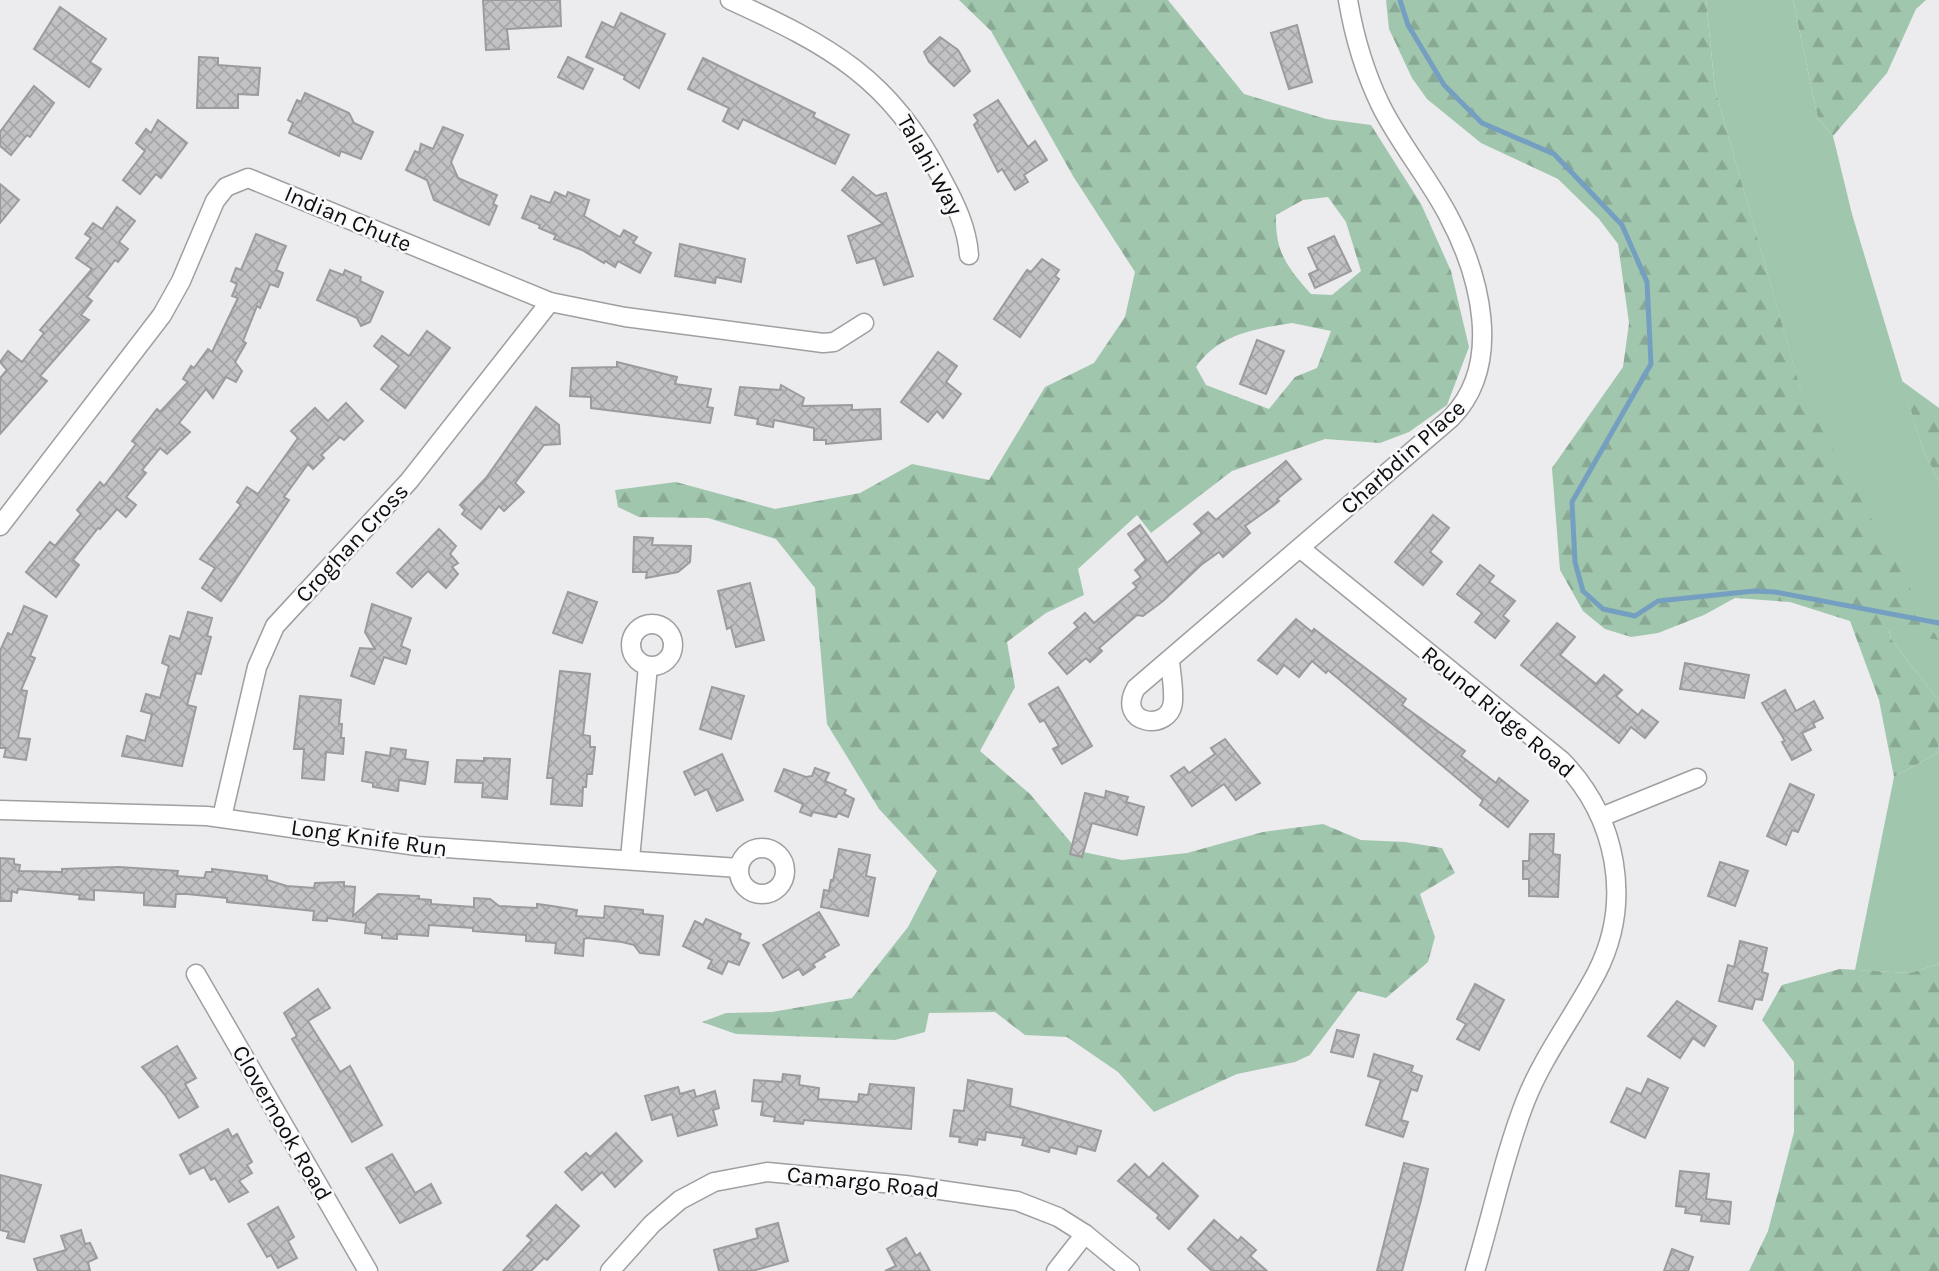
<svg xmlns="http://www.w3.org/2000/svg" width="1939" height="1271" font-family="Karla,sans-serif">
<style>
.grass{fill:#a0c6ad}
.forest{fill:url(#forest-firs);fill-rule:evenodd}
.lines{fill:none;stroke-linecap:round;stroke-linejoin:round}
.stream{stroke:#759fc1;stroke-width:5}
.building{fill:url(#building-cross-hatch);stroke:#9b9b9d;stroke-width:2}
.minor-casing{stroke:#9f9fa1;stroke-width:21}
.minor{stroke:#fff;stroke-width:18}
.labels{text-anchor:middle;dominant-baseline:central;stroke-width:5;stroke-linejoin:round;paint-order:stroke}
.street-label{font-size:23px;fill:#0d0d0d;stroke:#f9f9fb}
</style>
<defs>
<pattern id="forest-firs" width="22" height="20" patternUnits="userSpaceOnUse" patternTransform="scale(1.75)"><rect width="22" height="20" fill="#a0c6ad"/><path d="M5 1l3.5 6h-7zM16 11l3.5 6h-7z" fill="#89a994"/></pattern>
<pattern id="building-cross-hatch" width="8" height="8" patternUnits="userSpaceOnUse" patternTransform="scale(1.75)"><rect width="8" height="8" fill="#c2c2c4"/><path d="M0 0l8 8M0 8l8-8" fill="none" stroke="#a6a6a7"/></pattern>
</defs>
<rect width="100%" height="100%" fill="#ececee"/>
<g class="grass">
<path d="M1706 0H1793L1818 119 1833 136 1852 214 1924 453 1939 481V701L1891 639 1889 629 1938 639 1803 398 1715 89Z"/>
<path d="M1939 744V964L1910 973 1855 970 1894 777 1936 754Z"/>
</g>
<g class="forest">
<path d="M959 0H1168L1244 94 1326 119 1371 125 1421 204 1451 271 1469 347 1447 405 1409 432 1380 443 1325 439 1232 471 1151 533 1137 515 1078 569 1084 595 1046 613 1007 642 1015 687 980 751 1030 794 1078 851 1122 860 1187 853 1263 832 1323 824 1361 840 1405 842 1442 848 1455 873 1420 894 1435 937 1428 962 1386 998 1358 991 1310 1055 1295 1062 1237 1074 1154 1112 1118 1072 1067 1037 1025 1035 995 1012 929 1013 925 1032 895 1040 736 1034 702 1022 726 1013 772 1012 852 998 908 927 937 871 879 809 827 724 815 588 776 539 708 518 639 517 618 507 615 490 676 482 775 509 860 493 912 464 989 480 1045 387 1094 363 1125 317 1135 272 1073 176 991 31ZM1328 197 1346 222 1361 271 1332 295 1311 294C1287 267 1275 252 1276 215L1303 200ZM1292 323 1331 331 1317 368 1295 377 1269 409 1206 385 1196 367C1219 334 1255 329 1292 323Z"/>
<path d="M1386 0H1706L1715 89 1802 394 1939 640 1889 630 1891 639 1939 701V744L1936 754 1894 777 1879 700 1850 621 1790 602 1735 598 1704 615 1658 633 1631 637 1605 629 1583 611 1560 570 1552 468 1623 367 1629 323 1618 244 1599 219 1558 179 1481 143 1427 99 1412 78 1389 29Z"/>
<path d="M1793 0H1926L1916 9 1887 73 1833 136 1818 119Z"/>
<path d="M1902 381 1939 408V481L1924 453Z"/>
<path d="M1939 964V1271H1749L1768 1231 1794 1132V1062L1762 1020 1782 985 1840 969 1910 973Z"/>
</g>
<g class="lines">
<path class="stream" d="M1400 0 1408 25 1444 85 1482 123 1554 154 1622 225 1647 282 1651 364 1572 502 1575 562 1583 591 1603 609 1635 616 1658 601 1754 591 1775 592 1939 623"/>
</g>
<g class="building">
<path d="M483 0H560L561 26 507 29 509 49 486 50Z"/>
<path d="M60 7 106 39 90 62 101 69 89 87 34 49Z"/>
<path d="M621 13 665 34 639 88 624 79 625 76 586 57 602 22 614 28Z"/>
<path d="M1297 25 1312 82 1289 89 1271 33Z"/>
<path d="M940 37 958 50 970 71 954 86 929 62 924 52Z"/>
<path d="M199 57 218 58V65L260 68 258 95 238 94V108H197Z"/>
<path d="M568 57 593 69 583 89 558 77Z"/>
<path d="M703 58 815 113 813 117 849 135 835 164 743 119 738 129 723 121 729 108 688 89Z"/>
<path d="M34 86 54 103 30 137 27 135 11 155 0 146V132Z"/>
<path d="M305 93 349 113 354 123 373 132 361 159 341 151 339 156 289 133 293 123 288 120 297 100 301 102Z"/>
<path d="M998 100 1028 147 1035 141 1047 160 1024 175 1028 182 1015 190 1002 169 998 172 974 125 978 121 974 115Z"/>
<path d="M158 120 187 143 161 178 156 174 140 194 123 180 145 151 136 143 146 129 151 133Z"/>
<path d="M443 127 463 135 451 162 458 178 497 195 493 204 497 206 489 225 434 200 427 180 406 170 415 151 419 153 421 144 433 149Z"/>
<path d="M853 177 876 196 886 193 913 276 884 285 875 258 857 263 848 236 883 224 842 190Z"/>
<path d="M0 184 19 200 0 223Z"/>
<path d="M555 192 566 197 568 192 589 200 584 216 620 237 624 230 637 237 633 243 651 253 640 273 618 261 615 267 605 261 604 263 582 250 554 239 556 235 539 228 540 225 522 218 531 196 550 203Z"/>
<path d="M117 207 135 221 119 242 128 249 118 262 115 260 87 297 92 301 81 315 89 320 40 376 47 381 0 434V378L7 370 0 362 8 351 22 362 44 333 40 330 92 269 76 258 91 238 85 234 93 223 102 229Z"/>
<path d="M256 234 286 246 276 270 283 273 278 287 270 284 260 308 257 306 243 341 246 343 235 362 242 371 236 382 226 377 213 398 206 389 179 423 190 432 167 454 160 448 142 470 146 473 126 497 136 505 126 517 117 509 100 529 98 528 73 560 79 565 56 597 26 572 50 542 55 546 81 514 77 510 100 482 104 486 136 444 132 441 157 409 160 412 188 382 183 379 191 366 194 368 208 349 212 352 238 298 232 296 237 284 231 281 236 268 241 270Z"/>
<path d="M1334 236 1351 271 1315 288 1309 274 1318 270 1308 248Z"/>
<path d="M680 244 745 259 741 282 716 277 715 283 675 276Z"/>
<path d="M1042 259 1059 270 1055 276 1059 279 1020 337 994 319 1027 270 1031 272Z"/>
<path d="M330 270 343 275 345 270 361 277 360 281 383 292 370 322 361 326 357 318 317 300Z"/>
<path d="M427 331 450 348 405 408 381 389 399 366 374 346 382 336 409 356Z"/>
<path d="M1257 340 1284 351 1266 394 1240 384Z"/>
<path d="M938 352 957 366 946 382 961 394 943 418 937 411 928 422 901 402Z"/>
<path d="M617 362 677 377 675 384 711 389 707 407 713 408 710 423 591 408V397L570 396 572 368 617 367Z"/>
<path d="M781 385 804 398 802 406 852 405V410L880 409 881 439 826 444V440H814V428L774 420 773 427 757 424 758 419 735 415 740 387 780 390Z"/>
<path d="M346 403 363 421 344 440 340 437 321 455 324 458 313 469 308 464 284 497 289 500 221 601 202 588 215 568 200 559 241 505 237 502 247 487 258 494 298 438 291 431 315 408 328 421Z"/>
<path d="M536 407 559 425 560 444 544 445 515 483 524 492 504 511 499 506 481 529 462 514 465 510 460 505 486 478Z"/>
<path d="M1286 461 1301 479 1277 499 1279 501 1273 506 1245 526 1250 533 1223 557 1219 552 1201 565 1163 601 1143 616 1137 615 1099 648 1102 651 1090 662 1086 658 1067 674 1049 653 1078 627 1074 623 1085 613 1094 623 1137 587 1133 583 1141 577 1135 570 1146 560 1128 534 1140 525 1167 563 1202 533 1194 524 1208 512 1216 520Z"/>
<path d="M1433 515 1449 528 1430 552 1442 562 1423 585 1395 562Z"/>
<path d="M439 529 456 546 450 554 458 563 452 567 458 574 446 588 428 571 412 587 397 573Z"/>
<path d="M634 537 653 538 652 545 691 546 690 562 678 572 646 578 647 572H633Z"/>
<path d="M1480 565 1494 576 1489 582 1515 601 1503 616 1509 621 1495 638 1475 622 1482 613 1457 594Z"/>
<path d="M750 583 764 640 736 647 731 627 727 629 718 591Z"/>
<path d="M568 592 597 602 582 643 553 633Z"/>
<path d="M372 604 411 618 401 646 410 650 406 664 384 657 374 684 351 676 360 648 375 649 365 632Z"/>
<path d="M24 606 47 616 30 656 35 658 21 690 27 691 18 738 30 739 26 760 4 757 6 748H0V651L8 633 12 635Z"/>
<path d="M188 612 212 618 207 636 211 637 201 674 196 673 187 705 196 707 182 766 122 756 127 736 145 741 152 714 141 711 146 694 160 698 169 666 162 663 170 636 180 639Z"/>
<path d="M1296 619 1312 632 1314 629 1406 699 1402 705 1465 751 1461 756 1496 783 1499 778 1528 801 1508 827 1480 805 1483 800 1328 670 1326 673 1312 661 1299 677 1284 665 1277 674 1258 660Z"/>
<path d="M1557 623 1575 637 1560 655 1596 684 1604 675 1622 690 1616 696 1638 715 1642 710 1658 722 1645 738 1631 727 1619 743 1521 665Z"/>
<path d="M1685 663 1749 675 1744 698 1680 689Z"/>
<path d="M560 671 590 674 583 735 590 736V747H595L592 774H587L586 787H583L582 806 551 804 553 778H547Z"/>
<path d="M712 687 744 696 731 739 700 729Z"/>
<path d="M1058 687 1092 746 1062 764 1053 749 1059 746 1044 720 1040 722 1029 704Z"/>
<path d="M1785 690 1796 711 1814 701 1823 718 1813 723 1815 727 1802 733 1811 750 1792 760 1782 742 1785 741 1762 703Z"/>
<path d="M300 696 341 700 339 724H342L341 738H344L343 754 326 752 324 780 302 778 304 749H294Z"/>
<path d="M1225 739 1260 783 1236 800 1224 784 1192 806 1171 776 1184 767 1189 773 1201 764 1215 754 1211 748Z"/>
<path d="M391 748 406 750 405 759 428 762 425 784 399 780 398 791 373 787V783L362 781 366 752 390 756Z"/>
<path d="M722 754 743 800 717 811 707 789 695 795 684 772Z"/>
<path d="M484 758 510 759 507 799 482 797 483 783 455 782 457 760 484 761Z"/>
<path d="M815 768 829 773 825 781 846 790 844 794 854 799 848 817 838 813 836 817 813 812 811 816 800 812 803 804 775 791 784 769 806 777 812 776Z"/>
<path d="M1790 784 1814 795 1798 832 1792 830 1786 845 1767 836Z"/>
<path d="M1106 791 1128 797 1126 802 1144 807 1137 835 1092 823 1082 857 1070 854 1085 793 1105 798Z"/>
<path d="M1530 834H1554L1553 854 1560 855 1558 897 1529 896V879H1523V861H1529Z"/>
<path d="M839 849 870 855 866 876 875 878 868 916 821 907 824 890 829 891 831 880 833 881Z"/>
<path d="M0 858 14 859V864L20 865 19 871 62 872V869L119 867 178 871 177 876 204 878 206 872H212V869L267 876V880L287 886 314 888 315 883 344 882V886L355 887 353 916 378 894 419 896V899L431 900V904L474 907V898L490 899 499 906 537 908V904L552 906 577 910 576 916 604 918 605 906 643 910V914L663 916 659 955 640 953 634 945 622 942 587 938 584 939 583 956 555 953 556 943 526 941V935L473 931V928L429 925 428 936 397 934V939L382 938V935L365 933 366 923 327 918V921L313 920 314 911 227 902V898L187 894H176L175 907 144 905V893L94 890V900L79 899 80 895 18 889 17 893 12 891 11 901H0Z"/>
<path d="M1720 862 1748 871 1735 906 1708 896Z"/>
<path d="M819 912 839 945 823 954 825 957 813 964 815 967 803 975 799 969 783 978 763 945Z"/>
<path d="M706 919 741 934 739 939 749 943 739 965 728 961 722 974 708 968 712 960 683 946 695 921 703 925Z"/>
<path d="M1740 941 1767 948 1762 972 1768 974 1762 1000 1755 999 1752 1009 1719 1001 1728 965 1734 967Z"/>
<path d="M1475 984 1504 1000 1479 1050 1457 1039 1466 1024 1457 1019Z"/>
<path d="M318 989 330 1008 308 1021 340 1072 350 1066 382 1125 352 1142 292 1039 297 1036 284 1013Z"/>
<path d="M1677 1001 1716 1026 1704 1046 1693 1038 1680 1058 1648 1036Z"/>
<path d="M1337 1030 1359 1035 1353 1057 1331 1052Z"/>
<path d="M177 1046 196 1078 185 1084 198 1107 179 1118 165 1095 142 1067Z"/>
<path d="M1374 1054 1413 1066 1411 1072 1422 1076 1417 1091 1411 1089 1401 1120 1408 1122 1403 1137 1366 1125 1381 1080 1368 1076Z"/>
<path d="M783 1074 800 1076 799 1085 819 1088 818 1099 858 1102 859 1094 868 1095 870 1084 914 1088 911 1129 804 1120 803 1124 774 1121 775 1117 761 1115 763 1102 752 1101 754 1080 782 1082Z"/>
<path d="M1648 1079 1668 1088 1645 1138 1611 1122 1627 1088 1641 1094Z"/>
<path d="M968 1080 1012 1089 1010 1106 1101 1131 1095 1151 1078 1146 1076 1154 1050 1147 1049 1152 1022 1145 1024 1138 986 1132 985 1140 978 1139 977 1145 959 1142 960 1137 950 1136 953 1117 954 1110 964 1111Z"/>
<path d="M678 1087 680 1094 694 1090 696 1097 715 1091 719 1108 713 1110 717 1125 678 1136 672 1114 652 1120 645 1096Z"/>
<path d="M228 1129 232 1137 237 1134 252 1162 247 1165 252 1173 239 1181 248 1192 229 1202 215 1178 211 1180 204 1167 190 1174 180 1155Z"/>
<path d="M616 1133 642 1161 615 1187 602 1172 582 1190 565 1172 586 1153 590 1157Z"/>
<path d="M392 1154 415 1193 431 1184 441 1203 400 1223 366 1168Z"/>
<path d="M1163 1163 1198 1196 1169 1229 1157 1218 1159 1215 1118 1181 1135 1164 1149 1178Z"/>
<path d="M1404 1163 1428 1169 1421 1200 1402 1271H1377Z"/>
<path d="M1680 1171 1709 1174 1706 1199 1731 1202 1729 1224 1701 1221 1702 1215 1685 1213 1686 1207 1676 1206Z"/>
<path d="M0 1175 41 1185 24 1242 7 1238 9 1232 0 1230Z"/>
<path d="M556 1205 579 1226 547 1260 544 1258 531 1271H503L532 1240 527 1236Z"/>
<path d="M278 1207 294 1237 288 1241 297 1258 278 1268 271 1255 267 1257 248 1224Z"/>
<path d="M1214 1220 1238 1241 1241 1237 1256 1250 1250 1256 1267 1271H1212L1188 1249Z"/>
<path d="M778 1223 788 1261 752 1271H719L714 1250 758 1238 756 1229Z"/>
<path d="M81 1230 85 1244 90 1243 97 1258 88 1262 90 1271H38L34 1259 66 1250 61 1236Z"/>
<path d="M906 1238 916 1256 920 1253 930 1271H885L896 1266 887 1249Z"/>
<path d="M1672 1249 1693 1257 1688 1271H1664Z"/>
</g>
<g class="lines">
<defs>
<g id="minor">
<path d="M730 0C831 46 890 78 942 179 955 203 967 227 969 255"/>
<path d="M0 526 162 315 181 281 215 201 226 187 248 178 550 302 625 317 823 343 834 342 864 323"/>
<path d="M1301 549 1562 761C1617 818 1633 901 1597 972 1574 1016 1543 1056 1525 1102 1504 1156 1492 1215 1475 1271"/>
<circle cx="652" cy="645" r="21"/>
<path d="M1170 661C1171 674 1174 688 1173 701 1171 733 1115 725 1136 688L1451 418C1504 364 1480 275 1448 215 1428 177 1400 144 1381 106 1365 73 1354 36 1348 0"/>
<path d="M0 810 207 816 417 846 739 868"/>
<path d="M222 817 257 667 275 626 409 481 550 302"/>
<path d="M1601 817 1697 778"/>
<circle cx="762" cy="871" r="23"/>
<path d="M630 859 648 666"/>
<path d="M196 974 368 1271"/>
<path d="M610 1271 652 1224 680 1200 714 1182 767 1172 905 1185 1017 1201 1058 1217 1085 1234 1130 1271"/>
<path d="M1056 1271 1085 1234"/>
</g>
</defs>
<use href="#minor" class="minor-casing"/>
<use href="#minor" class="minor"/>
</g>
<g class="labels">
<g class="street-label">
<text transform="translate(930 165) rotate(61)">Talahi Way</text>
<text transform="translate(348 219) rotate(23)">Indian Chute</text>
<text transform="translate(1403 457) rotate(-42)">Charbdin Place</text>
<text transform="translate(352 543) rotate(-47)">Croghan Cross</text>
<text transform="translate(1498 712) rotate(40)">Round Ridge Road</text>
<text transform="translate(369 838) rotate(8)">Long Knife Run</text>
<text transform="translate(282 1123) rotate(60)">Clovernook Road</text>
<text transform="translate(863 1182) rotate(6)">Camargo Road</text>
</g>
</g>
</svg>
